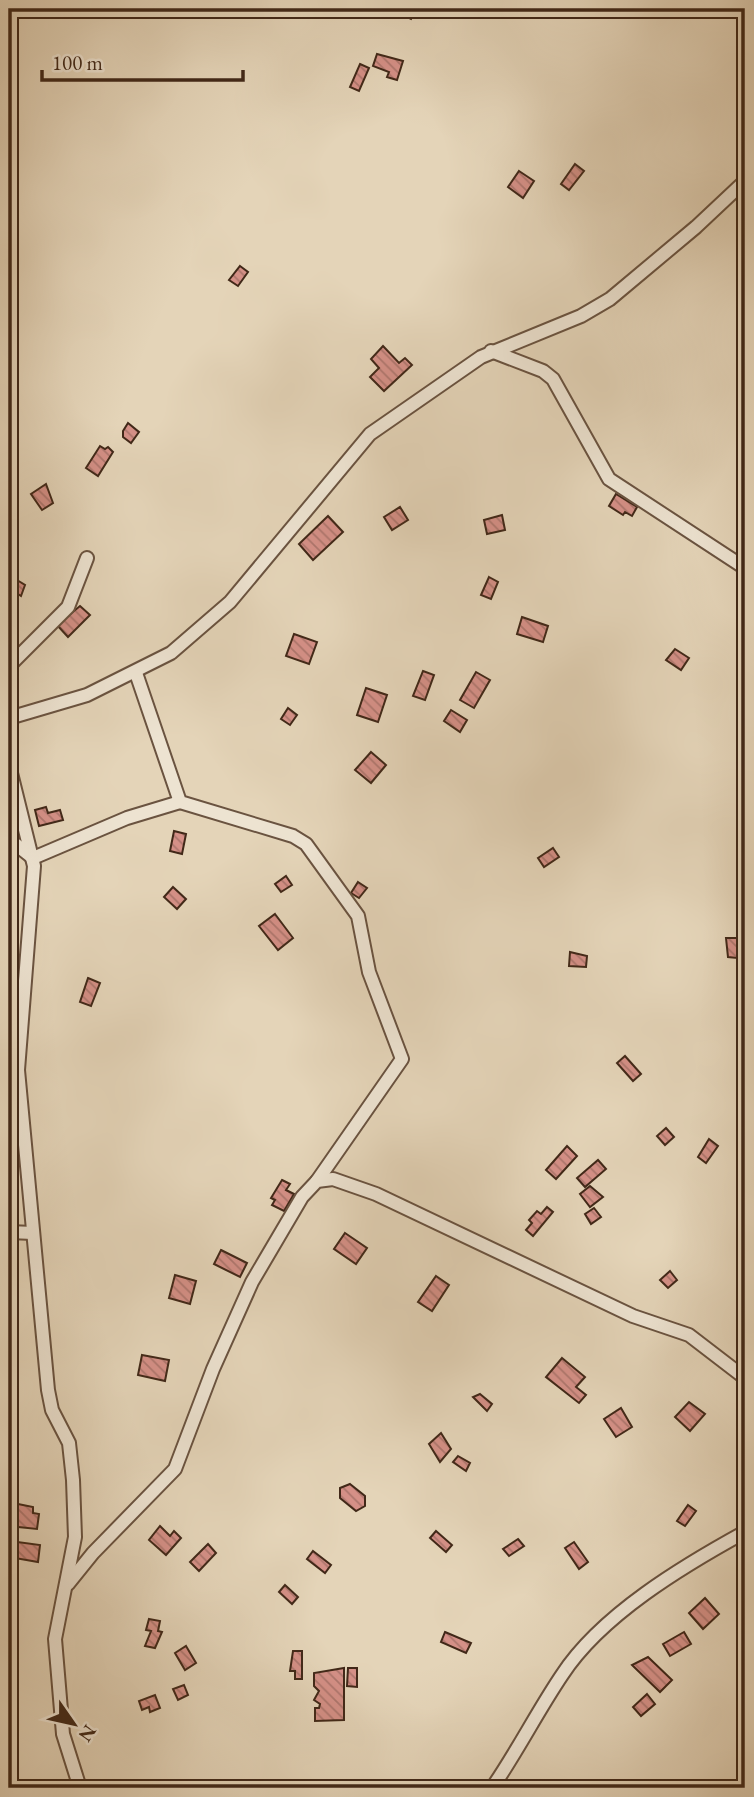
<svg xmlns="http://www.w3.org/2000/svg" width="754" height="1797" font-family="'EB Garamond',serif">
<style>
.building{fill:url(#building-back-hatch);stroke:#412818;stroke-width:2}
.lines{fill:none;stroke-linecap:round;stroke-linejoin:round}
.minor-casing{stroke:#6a5340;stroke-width:16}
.minor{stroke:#ede3d1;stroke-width:12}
</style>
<defs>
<pattern id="building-back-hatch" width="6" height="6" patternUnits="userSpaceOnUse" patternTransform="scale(1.75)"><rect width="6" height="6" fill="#d59087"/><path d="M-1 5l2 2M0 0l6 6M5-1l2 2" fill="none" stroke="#ae766d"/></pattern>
</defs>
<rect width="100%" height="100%" fill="#e4d4b8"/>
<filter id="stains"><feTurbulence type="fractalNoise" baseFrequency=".00286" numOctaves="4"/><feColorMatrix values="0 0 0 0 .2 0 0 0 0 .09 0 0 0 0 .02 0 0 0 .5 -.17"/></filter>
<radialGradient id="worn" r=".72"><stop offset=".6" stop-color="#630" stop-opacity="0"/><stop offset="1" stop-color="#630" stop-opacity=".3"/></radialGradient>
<g class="building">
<path d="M397 9H416L411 19 395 11Z"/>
<path d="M377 54 403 61 397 80 387 77 389 72 373 66Z"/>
<path d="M360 64 369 68 359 91 350 87Z"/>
<path d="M575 164 584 171 569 190 561 184Z"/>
<path d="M519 171 534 181 523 198 508 187Z"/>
<path d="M240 266 248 272 238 286 229 280Z"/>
<path d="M383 346 399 363 405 358 412 365 384 391 370 377 379 368 371 359Z"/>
<path d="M128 423 139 432 131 443 123 437V431Z"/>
<path d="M100 446 105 449 108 447 113 452 98 476 86 468Z"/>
<path d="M46 484 53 503 42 510 31 494Z"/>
<path d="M616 494 637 507 632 516 625 512 623 515 609 506Z"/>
<path d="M400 507 408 520 392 530 384 517Z"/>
<path d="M502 515 505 530 487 534 484 520Z"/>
<path d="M328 516 343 532 313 560 299 544Z"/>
<path d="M12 577 25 585 21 596 9 588Z"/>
<path d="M489 577 498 582 491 599 481 595Z"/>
<path d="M80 606 90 615 68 637 57 625Z"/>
<path d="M522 617 548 626 543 642 517 634Z"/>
<path d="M294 634 317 642 309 664 286 656Z"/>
<path d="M675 649 689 658 681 670 666 660Z"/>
<path d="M423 671 434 675 425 700 413 696Z"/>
<path d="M476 672 490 680 474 708 460 700Z"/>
<path d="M366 688 387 695 378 722 357 715Z"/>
<path d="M288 708 297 715 290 725 281 719Z"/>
<path d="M451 710 467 720 460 732 444 721Z"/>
<path d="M371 752 386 765 371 783 355 770Z"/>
<path d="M46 807 48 813 60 810 63 820 39 826 35 810Z"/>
<path d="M174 831 186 834 182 854 170 851Z"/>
<path d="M553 848 559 857 544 867 538 858Z"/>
<path d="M286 876 292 885 281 892 275 884Z"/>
<path d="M358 882 367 888 359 898 351 893Z"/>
<path d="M173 887 186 899 177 909 164 897Z"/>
<path d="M275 914 293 938 278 950 259 926Z"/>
<path d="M726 938H738L737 958 728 957Z"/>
<path d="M570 952 587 956 586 967 569 966Z"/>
<path d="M88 978 100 983 91 1006 80 1002Z"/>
<path d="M625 1056 641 1074 633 1081 617 1063Z"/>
<path d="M666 1128 674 1137 665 1145 657 1136Z"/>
<path d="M709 1139 718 1146 706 1163 698 1157Z"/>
<path d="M567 1146 577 1156 556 1179 546 1170Z"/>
<path d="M598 1160 606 1169 585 1187 577 1178Z"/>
<path d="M282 1180 290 1184 286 1190 294 1194 284 1211 272 1205 275 1200 271 1198Z"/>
<path d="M590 1186 603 1197 590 1207 580 1194Z"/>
<path d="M547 1207 553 1212 533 1236 526 1230 532 1223 529 1220 537 1211 541 1214Z"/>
<path d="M594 1208 601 1217 591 1224 585 1214Z"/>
<path d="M345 1233 367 1248 356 1264 334 1249Z"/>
<path d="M221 1250 247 1263 240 1277 214 1264Z"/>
<path d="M670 1271 677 1280 668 1288 660 1280Z"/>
<path d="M175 1275 196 1281 190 1304 169 1298Z"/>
<path d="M436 1276 449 1285 432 1311 418 1302Z"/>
<path d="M142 1355 169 1360 165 1381 138 1375Z"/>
<path d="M562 1358 585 1377 576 1387 586 1395 579 1403 546 1377Z"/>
<path d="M480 1394 492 1404 487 1411 473 1397Z"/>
<path d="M689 1402 705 1414 690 1431 675 1417Z"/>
<path d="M621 1408 632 1427 616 1437 604 1419Z"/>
<path d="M441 1433 451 1449 440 1462 429 1444Z"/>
<path d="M458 1456 470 1463 466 1471 453 1462Z"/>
<path d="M350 1484 365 1496V1506L356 1511 340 1498V1488Z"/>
<path d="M18 1504 33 1507V1513L39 1514 37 1529 9 1526 10 1510 17 1511Z"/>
<path d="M688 1505 696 1511 685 1526 677 1521Z"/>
<path d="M160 1526 170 1536 174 1531 181 1538 166 1555 149 1540Z"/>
<path d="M436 1531 452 1545 446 1552 430 1538Z"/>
<path d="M518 1539 524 1546 509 1556 503 1549Z"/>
<path d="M10 1541 40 1545 38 1562 9 1557Z"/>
<path d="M574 1542 588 1562 579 1569 565 1548Z"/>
<path d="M208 1544 216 1553 199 1571 190 1562Z"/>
<path d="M313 1551 331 1565 325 1573 307 1559Z"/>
<path d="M285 1585 298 1597 292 1604 279 1592Z"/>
<path d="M705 1598 719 1614 703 1629 689 1613Z"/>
<path d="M149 1619 160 1621 158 1631 162 1632 155 1648 145 1646 151 1631 146 1630Z"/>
<path d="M445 1632 471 1643 466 1653 441 1642Z"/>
<path d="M684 1632 691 1644 670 1656 663 1644Z"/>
<path d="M186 1646 196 1663 185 1670 175 1653Z"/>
<path d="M293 1651H302V1679H295V1671H290Z"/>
<path d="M648 1657 672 1680 660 1692 632 1665Z"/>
<path d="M344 1668V1720L315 1721V1708H319L320 1704 314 1700 319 1691 314 1686V1673Z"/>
<path d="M348 1668H357V1687L347 1686Z"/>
<path d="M184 1685 188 1695 178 1700 173 1689Z"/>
<path d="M647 1694 655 1704 641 1716 633 1707Z"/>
<path d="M155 1695 160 1708 150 1712 149 1707 142 1710 139 1701Z"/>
</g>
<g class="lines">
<defs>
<g id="minor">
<path d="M491 351 543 371 553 379 609 479 745 568"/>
<path d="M9 666 68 607 87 558"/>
<path d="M136 673 180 802 293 836 306 844 358 916 369 972 402 1059 317 1181"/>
<path d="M9 718 87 695 171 653 230 602 370 434 481 357 581 316 610 299 696 227 745 181"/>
<path d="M9 765 34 866 18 1070 48 1390 52 1410 69 1443 73 1480 75 1537 55 1639 63 1734 80 1788"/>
<path d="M9 839 33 858"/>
<path d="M33 858 127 818 180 802"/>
<path d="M9 1232 33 1233"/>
<path d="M68 1584 93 1553 175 1469 213 1369 252 1282 302 1197 317 1181 333 1179 376 1194 633 1316 689 1335 745 1378"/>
<path d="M492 1788C517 1752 537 1712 562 1675 601 1615 683 1566 745 1532"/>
</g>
</defs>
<use href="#minor" class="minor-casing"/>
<use href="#minor" class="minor"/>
</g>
<rect width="754" height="1797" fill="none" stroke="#e4d4b8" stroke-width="35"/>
<rect x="10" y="10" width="733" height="1776" fill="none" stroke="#412818" stroke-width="3.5"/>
<rect x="18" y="18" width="719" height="1762" fill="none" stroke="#412818" stroke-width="2"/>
<g transform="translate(74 1724) rotate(124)" stroke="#ede3d1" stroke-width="5" paint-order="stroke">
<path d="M0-5L12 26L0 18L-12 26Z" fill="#412818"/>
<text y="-10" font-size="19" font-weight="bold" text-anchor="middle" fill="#412818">N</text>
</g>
<path d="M42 70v10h201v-10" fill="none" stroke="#412818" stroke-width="3.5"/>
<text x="52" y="70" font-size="21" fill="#412818" stroke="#ede3d1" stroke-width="5" paint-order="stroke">100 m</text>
<rect width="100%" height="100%" filter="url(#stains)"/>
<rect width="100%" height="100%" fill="url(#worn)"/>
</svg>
